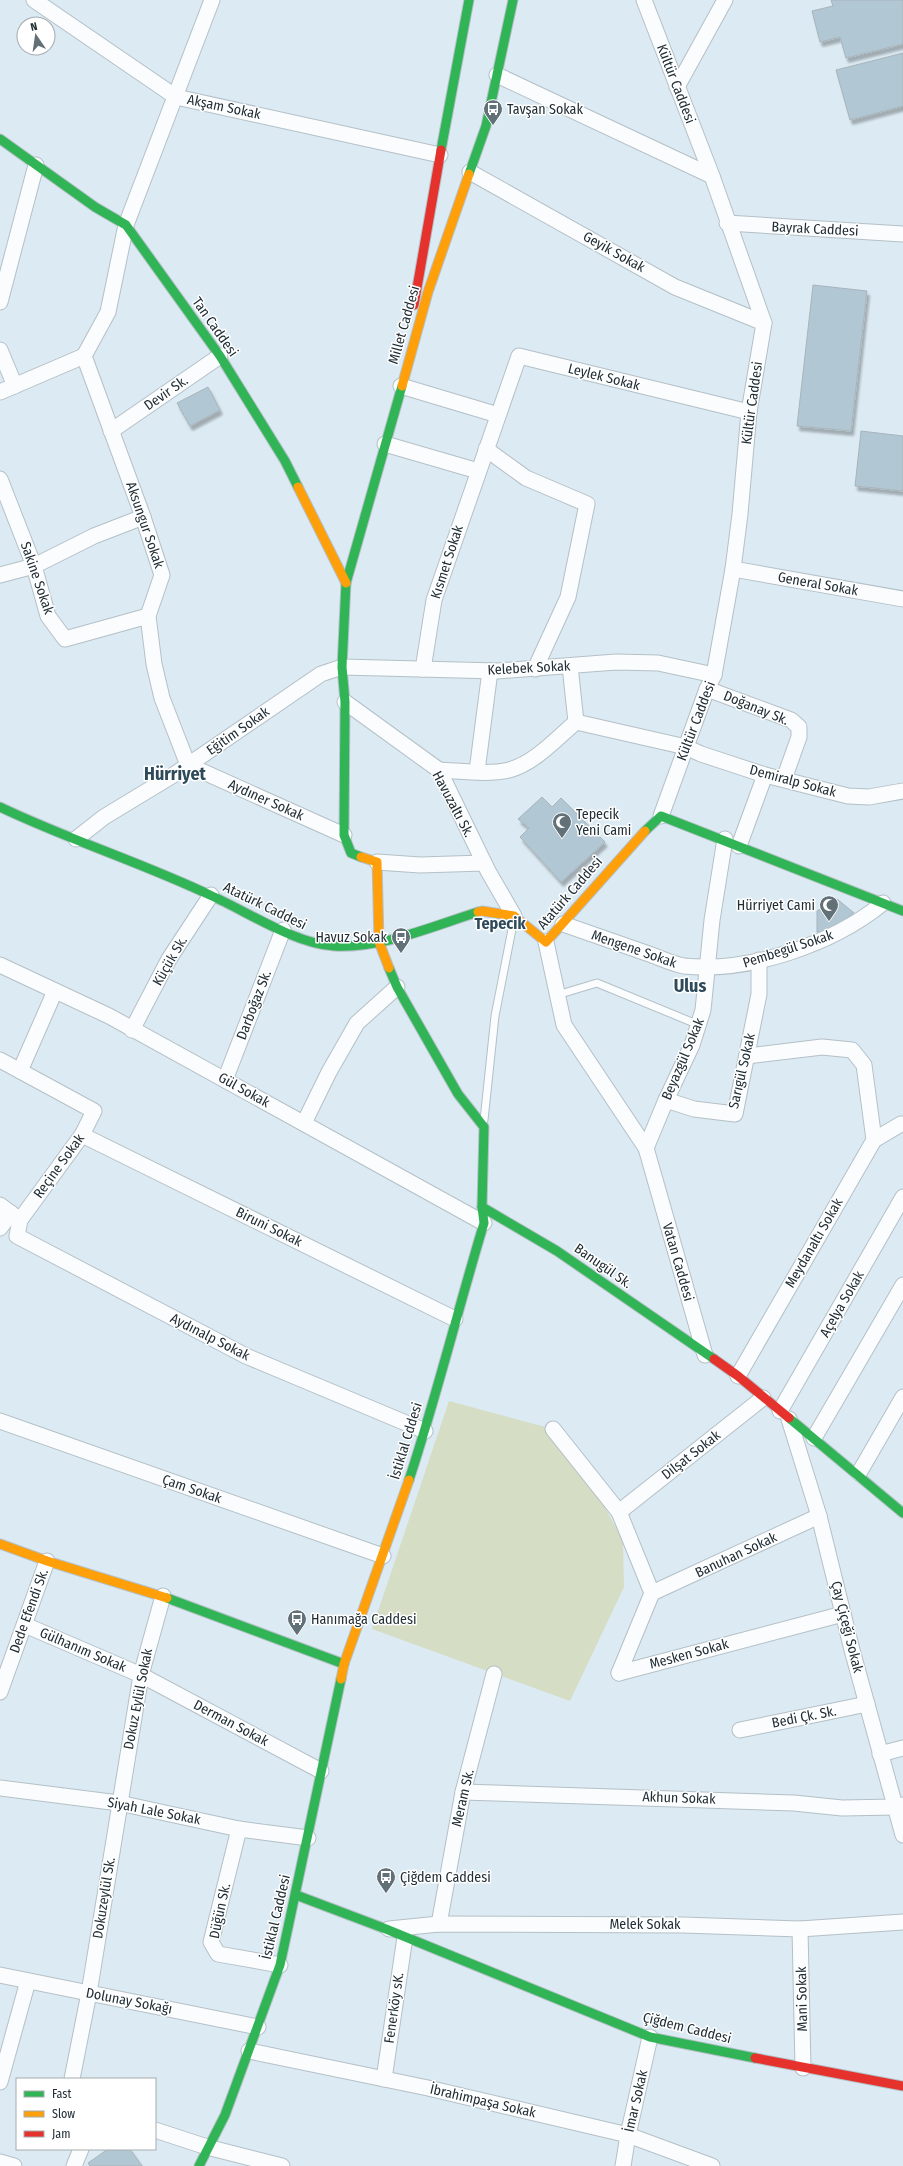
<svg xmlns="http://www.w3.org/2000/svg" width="903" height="2166" font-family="'Fira Sans Condensed',sans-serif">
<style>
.green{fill:#d6ddc5}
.building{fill:#b1c7d3;stroke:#a8b4bb;filter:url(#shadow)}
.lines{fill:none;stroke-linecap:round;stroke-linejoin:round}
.lane-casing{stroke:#b4c0c7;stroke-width:9}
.street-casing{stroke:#b4c0c7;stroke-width:17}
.fast-casing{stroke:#b4c0c7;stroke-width:11}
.slow-casing{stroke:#b4c0c7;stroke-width:11}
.jam-casing{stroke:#b4c0c7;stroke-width:11}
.lane{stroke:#fafcfd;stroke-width:7}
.street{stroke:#fafcfd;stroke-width:15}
.fast{stroke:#30b455;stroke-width:9}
.slow{stroke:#ff9f0a;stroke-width:9}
.jam{stroke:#e5322d;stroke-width:9}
.labels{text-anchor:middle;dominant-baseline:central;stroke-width:3;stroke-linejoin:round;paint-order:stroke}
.street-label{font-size:14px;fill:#212e35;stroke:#fff}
.poi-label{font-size:14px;fill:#212e35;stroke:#fff;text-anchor:start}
.quarter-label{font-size:16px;font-weight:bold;fill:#2e4a5a;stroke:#fff}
.district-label{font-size:18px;font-weight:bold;fill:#2e4a5a;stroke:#fff}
</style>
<defs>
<filter id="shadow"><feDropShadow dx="2.5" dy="4.5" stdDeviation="1" flood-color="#0004"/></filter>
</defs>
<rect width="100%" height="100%" fill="#dceaf3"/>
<path class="green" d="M449 1401 553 1429 588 1476 623 1541 624 1587 570 1701 372 1629Z"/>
<g class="building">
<path d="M831 0H903V44L846 58 840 37 820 42 812 11 833 6Z"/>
<path d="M903 53V106L850 120 836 70Z"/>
<path d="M813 285 867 291 851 431 797 426Z"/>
<path d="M208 387 220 410 190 426 177 403Z"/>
<path d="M861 431 903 436V491L855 486Z"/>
<path d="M542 797 552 807 561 798 605 842 561 882 520 837 529 828 518 819Z"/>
<path d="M837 899 854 913 826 934 817 932V911Z"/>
<path d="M108 2149H130L142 2166H90L88 2163Z"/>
</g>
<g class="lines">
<defs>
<g id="lane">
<path d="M557 995 597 983 699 1025"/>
<path d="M484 1120 495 1016 514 919"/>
</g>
<g id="street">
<path d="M34 0 176 97 440 155"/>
<path d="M644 0 712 176 764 323 749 412 740 514 733 569 714 675 707 689 661 816"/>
<path d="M497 75 712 176"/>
<path d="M677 87 725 0"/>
<path d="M470 172 675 287 764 323"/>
<path d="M727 223 903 234"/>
<path d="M0 302 36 165"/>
<path d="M0 350 15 386"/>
<path d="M84 356 143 517 162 575 148 616 154 664 162 698 188 765 344 835"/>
<path d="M84 356 108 312 126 225 212 0"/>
<path d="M401 386 498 415"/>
<path d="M0 392 84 356"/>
<path d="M111 431 220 356"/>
<path d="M385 444 478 471"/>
<path d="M486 449 526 478 587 504 568 597 535 669"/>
<path d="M0 479 34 566 48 616 65 639 148 616"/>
<path d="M733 569 903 599"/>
<path d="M0 575 34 566 94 536 143 517"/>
<path d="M423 669 434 600 519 356 749 412"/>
<path d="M707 689 791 720 799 727V737L784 779"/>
<path d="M345 702 439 770 488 871 514 916"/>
<path d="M576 722 686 747 701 754 765 775 848 796 869 797 903 791"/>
<path d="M439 770C461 771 488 775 509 770 535 763 557 738 576 722L570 666"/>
<path d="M477 771 490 671"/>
<path d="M76 839 104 817 175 774 321 674 342 667 497 671 616 662 658 663 714 675"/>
<path d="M739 846 765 775"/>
<path d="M377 862 420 865 484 863"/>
<path d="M563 924C592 934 621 944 649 954 660 958 673 964 684 966 749 973 833 944 883 903"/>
<path d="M546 942 564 1025 646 1148 705 1355"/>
<path d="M0 965 109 1016 484 1223"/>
<path d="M132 1030 169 959 211 895"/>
<path d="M747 1056 822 1047 852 1050 864 1065 874 1140"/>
<path d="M0 1060 94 1111 82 1135 20 1220 17 1236 246 1356 425 1431"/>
<path d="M20 1071 55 991"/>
<path d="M225 1080 283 930"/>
<path d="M666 1100 694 1109 735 1114 759 994V960"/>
<path d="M304 1123 329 1072 357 1023 397 987"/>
<path d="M82 1135 455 1319"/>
<path d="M646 1148 666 1100 692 1045 703 1010 712 920 725 839"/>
<path d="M0 1205 20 1220"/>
<path d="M0 1228 11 1213"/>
<path d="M738 1376 874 1140 901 1124H903"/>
<path d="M780 1411 903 1197"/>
<path d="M789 1419 819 1516 852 1650 903 1835"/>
<path d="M0 1421 383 1556"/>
<path d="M553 1429 619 1512 652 1593"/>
<path d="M814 1438 903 1285"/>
<path d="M859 1473 903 1397"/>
<path d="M619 1512 763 1398"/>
<path d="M652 1593 819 1516"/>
<path d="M25 1625 141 1675 321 1771"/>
<path d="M619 1673 843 1614"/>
<path d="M619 1673 652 1593"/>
<path d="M0 1692 47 1561"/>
<path d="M740 1730 867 1704"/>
<path d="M880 1754 903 1748"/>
<path d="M0 1788 119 1803 239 1829 308 1838"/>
<path d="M463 1792 794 1803 842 1808 895 1807 903 1805"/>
<path d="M239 1829 211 1942 218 1954 280 1965"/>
<path d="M439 1924 463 1792 494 1674"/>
<path d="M389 1929 439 1924 683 1925 800 1929 903 1922"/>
<path d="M800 1929 803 2068"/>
<path d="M0 1975 258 2027"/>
<path d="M249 2051 428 2088 628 2135 712 2166"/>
<path d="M72 2079 89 1993 141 1675 163 1596"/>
<path d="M384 2079 405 1937"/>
<path d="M0 2082 28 1981"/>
<path d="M155 2130 207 2147 282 2166"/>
<path d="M0 2162 14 2166"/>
<path d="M74 2166 81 2149"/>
<path d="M623 2166 628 2135 650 2037"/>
</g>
<g id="fast">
<path d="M0 139 95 207 126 225 220 356 285 461 298 487"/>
<path d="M441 150 469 0"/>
<path d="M469 174 486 126 513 0"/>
<path d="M0 807C69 840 143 863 212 896 248 912 295 944 334 946 381 949 433 926 478 912"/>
<path d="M645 831 661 816 903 911"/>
<path d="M361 857 351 853 344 835 345 702 342 667 346 583 402 386"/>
<path d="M389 968 397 987 458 1094 484 1127 482 1207 484 1223C458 1309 437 1395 409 1480"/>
<path d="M482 1207 557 1251 714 1359"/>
<path d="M789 1418 903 1513"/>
<path d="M167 1598 344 1664"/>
<path d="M296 1895 386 1929 650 2037 755 2058"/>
<path d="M199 2166 225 2115 280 1965 341 1679"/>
</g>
<g id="slow">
<path d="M402 386 428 292 469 174"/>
<path d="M298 487 346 583"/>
<path d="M361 857 377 862 379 942 389 968"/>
<path d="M478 912 482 911 514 916 546 942 645 831"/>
<path d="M0 1544 47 1561 167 1598"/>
<path d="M341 1679 344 1664 409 1480"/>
</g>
<g id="jam">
<path d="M414 305 441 150"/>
<path d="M714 1359 738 1376 789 1418"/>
<path d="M755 2058 903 2086"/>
</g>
</defs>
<use href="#lane" class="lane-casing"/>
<use href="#street" class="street-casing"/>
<use href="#fast" class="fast-casing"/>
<use href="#slow" class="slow-casing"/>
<use href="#jam" class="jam-casing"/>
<use href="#lane" class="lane"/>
<use href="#street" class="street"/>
<use href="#fast" class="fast"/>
<use href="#slow" class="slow"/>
<use href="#jam" class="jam"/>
</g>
<defs>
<symbol id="bus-pin" viewBox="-11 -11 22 30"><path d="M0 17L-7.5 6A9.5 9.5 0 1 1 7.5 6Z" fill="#627078" stroke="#fff"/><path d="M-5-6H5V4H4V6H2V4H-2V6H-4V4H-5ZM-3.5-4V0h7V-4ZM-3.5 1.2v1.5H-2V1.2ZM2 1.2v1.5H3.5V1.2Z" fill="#fff"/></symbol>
<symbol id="mosque-pin" viewBox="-11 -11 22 30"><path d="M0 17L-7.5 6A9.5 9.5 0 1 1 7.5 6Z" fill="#627078" stroke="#fff"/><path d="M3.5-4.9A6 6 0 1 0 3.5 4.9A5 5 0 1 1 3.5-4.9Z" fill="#fff"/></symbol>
</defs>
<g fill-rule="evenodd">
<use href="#bus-pin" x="482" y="98" width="22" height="30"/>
<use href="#mosque-pin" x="551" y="811" width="22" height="30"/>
<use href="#mosque-pin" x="818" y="894" width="22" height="30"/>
<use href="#bus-pin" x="390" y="926" width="22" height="30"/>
<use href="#bus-pin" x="286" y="1608" width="22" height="30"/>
<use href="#bus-pin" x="375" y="1866" width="22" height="30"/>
</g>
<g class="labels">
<g class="street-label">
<text transform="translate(676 84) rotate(69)">Kültür Caddesi</text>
<text transform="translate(224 107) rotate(12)">Akşam Sokak</text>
<text transform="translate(815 229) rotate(3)">Bayrak Caddesi</text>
<text transform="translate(614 252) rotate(29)">Geyik Sokak</text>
<text transform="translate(404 325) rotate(-74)">Millet Caddesi</text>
<text transform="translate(215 327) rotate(55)">Tan Caddesi</text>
<text transform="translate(604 377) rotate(14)">Leylek Sokak</text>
<text transform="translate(166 393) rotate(-35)">Devir Sk.</text>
<text transform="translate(752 403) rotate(-82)">Kültür Caddesi</text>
<text transform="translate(145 525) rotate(71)">Aksungur Sokak</text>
<text transform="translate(447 562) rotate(-72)">Kısmet Sokak</text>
<text transform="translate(37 578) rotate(71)">Sakine Sokak</text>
<text transform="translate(818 584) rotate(10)">General Sokak</text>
<text transform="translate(529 668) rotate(-3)">Kelebek Sokak</text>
<text transform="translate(756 708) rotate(22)">Doğanay Sk.</text>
<text transform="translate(696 721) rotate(-69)">Kültür Caddesi</text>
<text transform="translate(238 731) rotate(-35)">Eğitim Sokak</text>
<text transform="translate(793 781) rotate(15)">Demiralp Sokak</text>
<text transform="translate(266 800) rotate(24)">Aydıner Sokak</text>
<text transform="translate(453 804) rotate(62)">Havuzaltı Sk.</text>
<text transform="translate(570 893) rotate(-49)">Atatürk Caddesi</text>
<text transform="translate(265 906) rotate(26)">Atatürk Caddesi</text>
<text transform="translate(634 949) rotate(19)">Mengene Sokak</text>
<text transform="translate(788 949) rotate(-18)">Pembegül Sokak</text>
<text transform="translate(170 961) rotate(-60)">Küçük Sk.</text>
<text transform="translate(254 1005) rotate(-69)">Darboğaz Sk.</text>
<text transform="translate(683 1059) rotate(-67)">Beyazgül Sokak</text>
<text transform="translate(742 1071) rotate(-77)">Sarıgül Sokak</text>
<text transform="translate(244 1090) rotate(29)">Gül Sokak</text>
<text transform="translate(59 1166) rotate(-54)">Reçine Sokak</text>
<text transform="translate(269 1227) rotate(26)">Biruni Sokak</text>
<text transform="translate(814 1243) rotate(-60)">Meydanaltı Sokak</text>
<text transform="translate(678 1262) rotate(74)">Vatan Caddesi</text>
<text transform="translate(603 1266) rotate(35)">Banugül Sk.</text>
<text transform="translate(842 1304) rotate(-60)">Açelya Sokak</text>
<text transform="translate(210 1337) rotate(27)">Aydınalp Sokak</text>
<text transform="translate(406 1441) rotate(-73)">İstiklal Cddesi</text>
<text transform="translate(691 1455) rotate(-38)">Dilşat Sokak</text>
<text transform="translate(192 1489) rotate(19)">Çam Sokak</text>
<text transform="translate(736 1555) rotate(-25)">Banuhan Sokak</text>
<text transform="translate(29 1611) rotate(-70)">Dede Efendi Sk.</text>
<text transform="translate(847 1627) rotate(76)">Çay Çiçeği Sokak</text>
<text transform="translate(83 1650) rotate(23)">Gülhanım Sokak</text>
<text transform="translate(689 1654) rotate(-15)">Mesken Sokak</text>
<text transform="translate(138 1699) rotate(-79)">Dokuz Eylül Sokak</text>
<text transform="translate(804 1717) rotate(-11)">Bedi Çk. Sk.</text>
<text transform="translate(231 1723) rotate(28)">Derman Sokak</text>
<text transform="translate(463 1798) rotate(-77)">Meram Sk.</text>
<text transform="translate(679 1798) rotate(2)">Akhun Sokak</text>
<text transform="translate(154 1811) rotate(11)">Siyah Lale Sokak</text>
<text transform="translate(104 1898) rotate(-81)">Dokuzeylül Sk.</text>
<text transform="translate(220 1911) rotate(-78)">Düğün Sk.</text>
<text transform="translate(276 1917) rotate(-77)">İstiklal Caddesi</text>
<text x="645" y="1924">Melek Sokak</text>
<text transform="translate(802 1999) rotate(-91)">Mani Sokak</text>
<text transform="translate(129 2001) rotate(11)">Dolunay Sokağı</text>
<text transform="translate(394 2008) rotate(-82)">Fenerköy sK.</text>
<text transform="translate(687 2028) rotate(14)">Çiğdem Caddesi</text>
<text transform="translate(483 2101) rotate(13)">İbrahimpaşa Sokak</text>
<text transform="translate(636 2101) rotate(-77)">İmar Sokak</text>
</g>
<g class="poi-label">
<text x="507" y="109">Tavşan Sokak</text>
<text x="576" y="814">Tepecik<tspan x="576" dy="16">Yeni Cami</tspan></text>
<text x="815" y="905" text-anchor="end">Hürriyet Cami</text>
<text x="387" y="937" text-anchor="end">Havuz Sokak</text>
<text x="311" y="1619">Hanımağa Caddesi</text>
<text x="400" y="1877">Çiğdem Caddesi</text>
</g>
<g class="quarter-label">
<text x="500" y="923">Tepecik</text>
</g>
<g class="district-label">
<text x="175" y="774">Hürriyet</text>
<text x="690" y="986">Ulus</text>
</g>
</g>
<rect x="16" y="2078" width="140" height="72" fill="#ffffff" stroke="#a6abae"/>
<rect x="24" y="2091" width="20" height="6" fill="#30b455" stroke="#a6abae"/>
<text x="52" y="2098" font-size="12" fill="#212e35">Fast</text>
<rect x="24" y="2111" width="20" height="6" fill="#ff9f0a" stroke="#a6abae"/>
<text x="52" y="2118" font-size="12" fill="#212e35">Slow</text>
<rect x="24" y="2131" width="20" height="6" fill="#e5322d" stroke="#a6abae"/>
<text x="52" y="2138" font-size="12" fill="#212e35">Jam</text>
<g transform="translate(36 36) rotate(347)"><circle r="19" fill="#ffffff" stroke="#a6abae"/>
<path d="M0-3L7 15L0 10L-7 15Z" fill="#627078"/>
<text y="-6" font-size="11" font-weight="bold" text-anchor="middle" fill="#212e35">N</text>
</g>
</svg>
